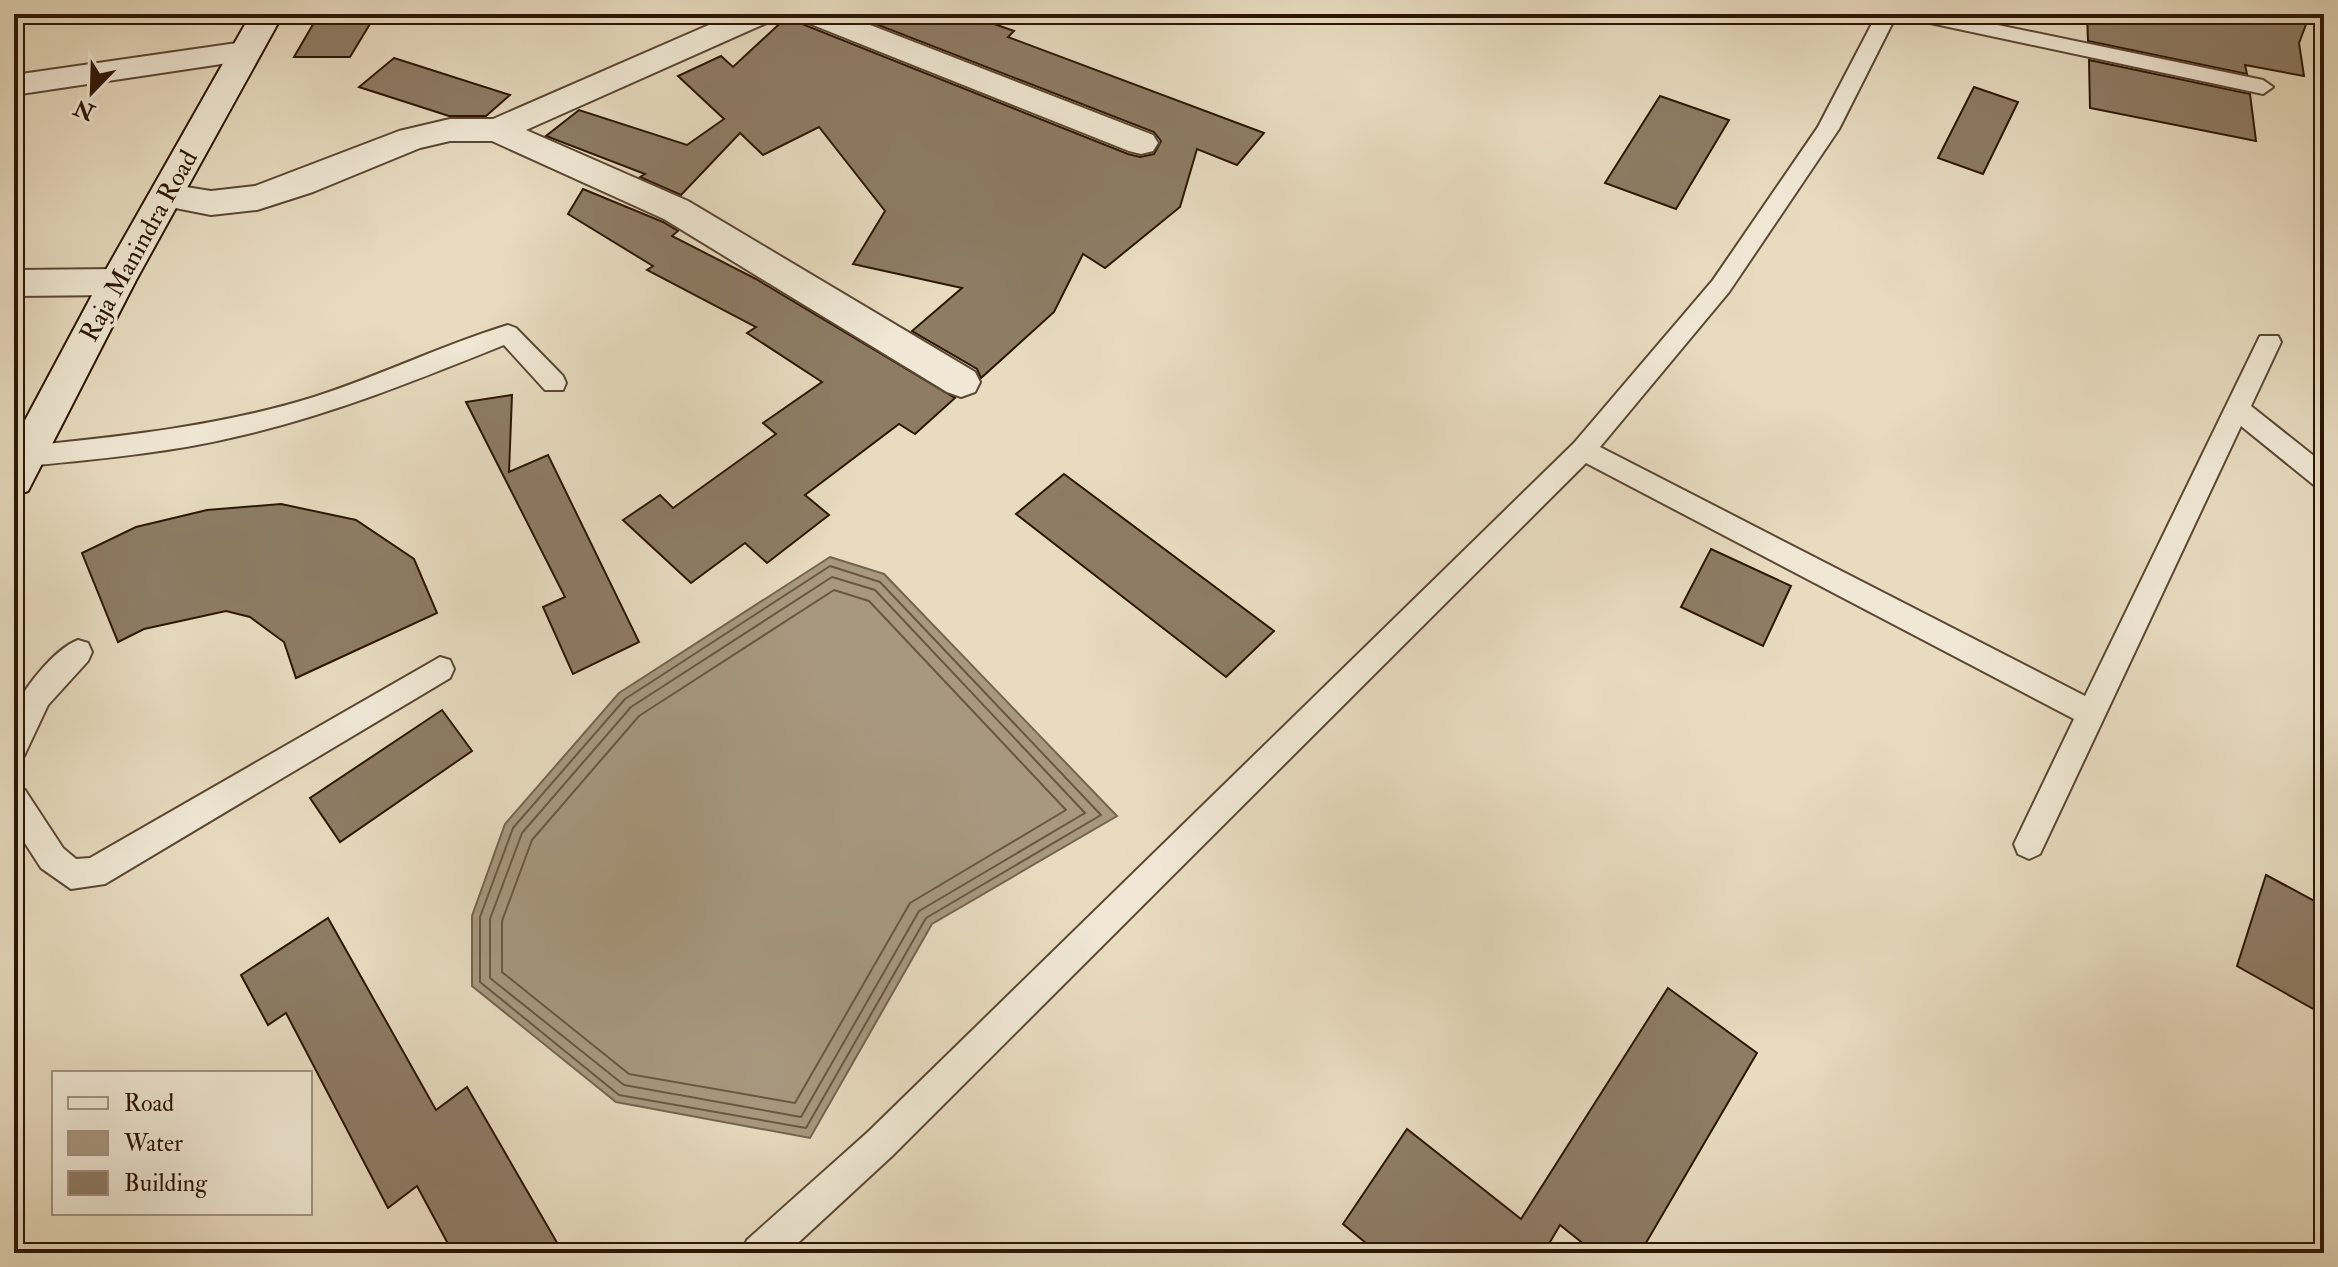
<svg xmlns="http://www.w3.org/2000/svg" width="2338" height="1267" font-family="'IM FELL Double Pica',serif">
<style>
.water{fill:#a8987f;stroke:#76644e;stroke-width:2}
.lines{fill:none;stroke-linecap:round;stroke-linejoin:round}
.shore{stroke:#6a5742;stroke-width:2}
.building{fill:#8e7c65;stroke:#2c1604;stroke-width:2}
.lane-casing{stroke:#5b4733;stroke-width:4}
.street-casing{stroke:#5b4733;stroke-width:4}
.secondary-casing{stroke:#2c1604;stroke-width:4}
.lane{fill:#f0e8d5;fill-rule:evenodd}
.street{fill:#f0e8d5;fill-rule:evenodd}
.secondary{fill:#f0e8d5;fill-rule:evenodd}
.labels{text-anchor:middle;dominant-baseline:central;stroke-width:7;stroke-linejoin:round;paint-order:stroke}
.street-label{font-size:26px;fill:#2c1604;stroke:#f0e8d5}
</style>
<rect width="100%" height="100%" fill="#e8dbbf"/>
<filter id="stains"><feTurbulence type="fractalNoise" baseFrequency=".0025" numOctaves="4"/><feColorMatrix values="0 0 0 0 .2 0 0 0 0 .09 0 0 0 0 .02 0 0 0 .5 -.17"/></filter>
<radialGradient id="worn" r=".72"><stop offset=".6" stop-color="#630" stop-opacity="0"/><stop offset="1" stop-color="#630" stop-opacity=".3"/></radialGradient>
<path class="water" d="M830 557 884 574 1117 816 932 924 810 1138 616 1102 472 986V916L505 824 619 693Z"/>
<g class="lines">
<g class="shore">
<path d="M830 566 880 582 1101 815 926 918 806 1128 619 1095 480 982V917L513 828 625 699Z"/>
<path d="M832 577 875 590 1085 813 919 911 801 1117 624 1085 490 978V919L522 833 631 707Z"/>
<path d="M834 590 869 601 1066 810 910 903 795 1103 629 1074 502 972V921L532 840 639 716Z"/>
</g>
</g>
<g class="building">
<path d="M319 14H376L350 57H294Z"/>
<path d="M790 14H795L802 24 1128 154 1140 157 1154 154 1161 141 1154 132 850 14H966L1014 31 1008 37 1264 133 1237 165 1197 149 1180 207 1105 268 1083 254 1054 312 981 378 977 369 912 331 962 288 853 264 885 211 819 127 763 155 740 133 681 195 640 177 645 174 546 136 579 110 687 145 724 119 678 76 721 56 733 67Z"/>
<path d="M2087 14H2310L2299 43 2304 76 2245 65 2247 74 2088 41Z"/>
<path d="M394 58 510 95 486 116H449L359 87Z"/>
<path d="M2089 60 2250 94 2256 141 2090 108Z"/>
<path d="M1974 87 2018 102 1983 174 1938 158Z"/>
<path d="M1660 96 1729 120 1676 209 1605 183Z"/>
<path d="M583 189 663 222 678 231 672 236 756 279 955 398 915 434 899 424 805 495 829 515 767 563 745 543 691 583 623 520 660 495 673 508 776 434 763 423 822 382 747 333 756 327 647 270 653 266 568 214Z"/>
<path d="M512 395 509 472 548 455 639 642 573 674 543 607 565 597 466 402Z"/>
<path d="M1064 474 1274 631 1226 677 1016 514Z"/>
<path d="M281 504 356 520 414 559 437 613 296 678 284 642 250 617 226 611 144 629 118 642 82 553 136 527 207 510Z"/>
<path d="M1711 549 1791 586 1763 646 1681 607Z"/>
<path d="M442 710 472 751 340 842 310 798Z"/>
<path d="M2266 875 2324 906V1015L2237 966Z"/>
<path d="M328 918 436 1110 467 1087 563 1253H453L417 1186 388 1208 286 1013 268 1025 241 975Z"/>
<path d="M1668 988 1757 1053 1640 1253H1595L1560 1225 1550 1242 1564 1253H1378L1343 1224 1407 1129 1521 1219Z"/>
</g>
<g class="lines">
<defs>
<g id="lane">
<path d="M1877 14H1897L1839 129 1729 292 1600 447 2085 696 2257 342 2260 336H2278L2281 342 2251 406 2324 464V489L2315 486 2241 426 2040 854 2029 859 2018 854 2014 844 2074 719 1586 463 892 1156 787 1253H742L747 1240 868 1132 1574 443 1713 280 1818 127Z"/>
<path d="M1906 14H1945L2263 80 2273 87 2263 94 1916 20Z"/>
<path d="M508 325 516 328 563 376 566 383 563 390H545L504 345C417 380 330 415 239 436 169 453 98 459 27 466L18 463 14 456 18 449 27 446C124 436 221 426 314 397 380 376 442 345 508 325Z"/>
<path d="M78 640 88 643 92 652 88 661 48 705 24 756 14 760C14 746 11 729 14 716 18 692 56 648 78 640Z"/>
<path d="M440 657 450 660 454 669 450 678 105 884 71 889 41 868 14 826V786L25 790 63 848 76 859 90 858Z"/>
</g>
<g id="street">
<path d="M734 14H776L771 21 526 130 688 201 975 372 980 382 975 392 961 397 947 392 664 219 492 141H450L420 148 313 192 257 210 211 215 155 204 150 196 155 188 167 184 211 191 255 186 399 131 450 119H493Z"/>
<path d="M798 14H842L1153 135 1158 143 1153 151 1141 154 1129 151 803 21Z"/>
<path d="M244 42 255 45 260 52 255 59 14 95V75Z"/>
<path d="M117 269 130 273 135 282 130 291 117 295 14 296V270Z"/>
</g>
<path id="secondary" d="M251 14H283L135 282 28 491 14 496V441L99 282Z"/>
</defs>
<use href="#lane" class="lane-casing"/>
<use href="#street" class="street-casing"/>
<use href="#secondary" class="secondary-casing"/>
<use href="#lane" class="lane"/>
<use href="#street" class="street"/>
<use href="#secondary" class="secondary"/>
</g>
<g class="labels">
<g class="street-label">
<text transform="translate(139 246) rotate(-61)">Raja Manindra Road</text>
</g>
</g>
<rect width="2338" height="1267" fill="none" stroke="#e8dbbf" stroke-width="48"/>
<rect x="16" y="16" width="2306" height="1235" fill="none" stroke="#2c1604" stroke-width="4"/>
<rect x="24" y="24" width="2290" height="1219" fill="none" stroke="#2c1604" stroke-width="2"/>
<rect x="52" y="1071" width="260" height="144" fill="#f0e8d5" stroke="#a29481" stroke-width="2"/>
<rect x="68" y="1097" width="40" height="12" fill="#f0e8d5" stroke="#a29481" stroke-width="2"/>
<text x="124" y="1111" font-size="24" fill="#2c1604">Road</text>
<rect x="68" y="1131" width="40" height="24" fill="#a8987f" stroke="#a29481" stroke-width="2"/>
<text x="124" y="1151" font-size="24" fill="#2c1604">Water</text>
<rect x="68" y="1171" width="40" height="24" fill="#8e7c65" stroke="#a29481" stroke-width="2"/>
<text x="124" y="1191" font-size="24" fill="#2c1604">Building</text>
<g transform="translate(92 92) rotate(203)" stroke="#f0e8d5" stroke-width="6" paint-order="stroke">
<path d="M0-6L14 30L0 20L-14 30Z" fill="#2c1604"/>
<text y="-12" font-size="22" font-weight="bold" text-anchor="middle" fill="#2c1604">N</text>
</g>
<rect width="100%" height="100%" filter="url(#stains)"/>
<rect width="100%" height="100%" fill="url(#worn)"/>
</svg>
